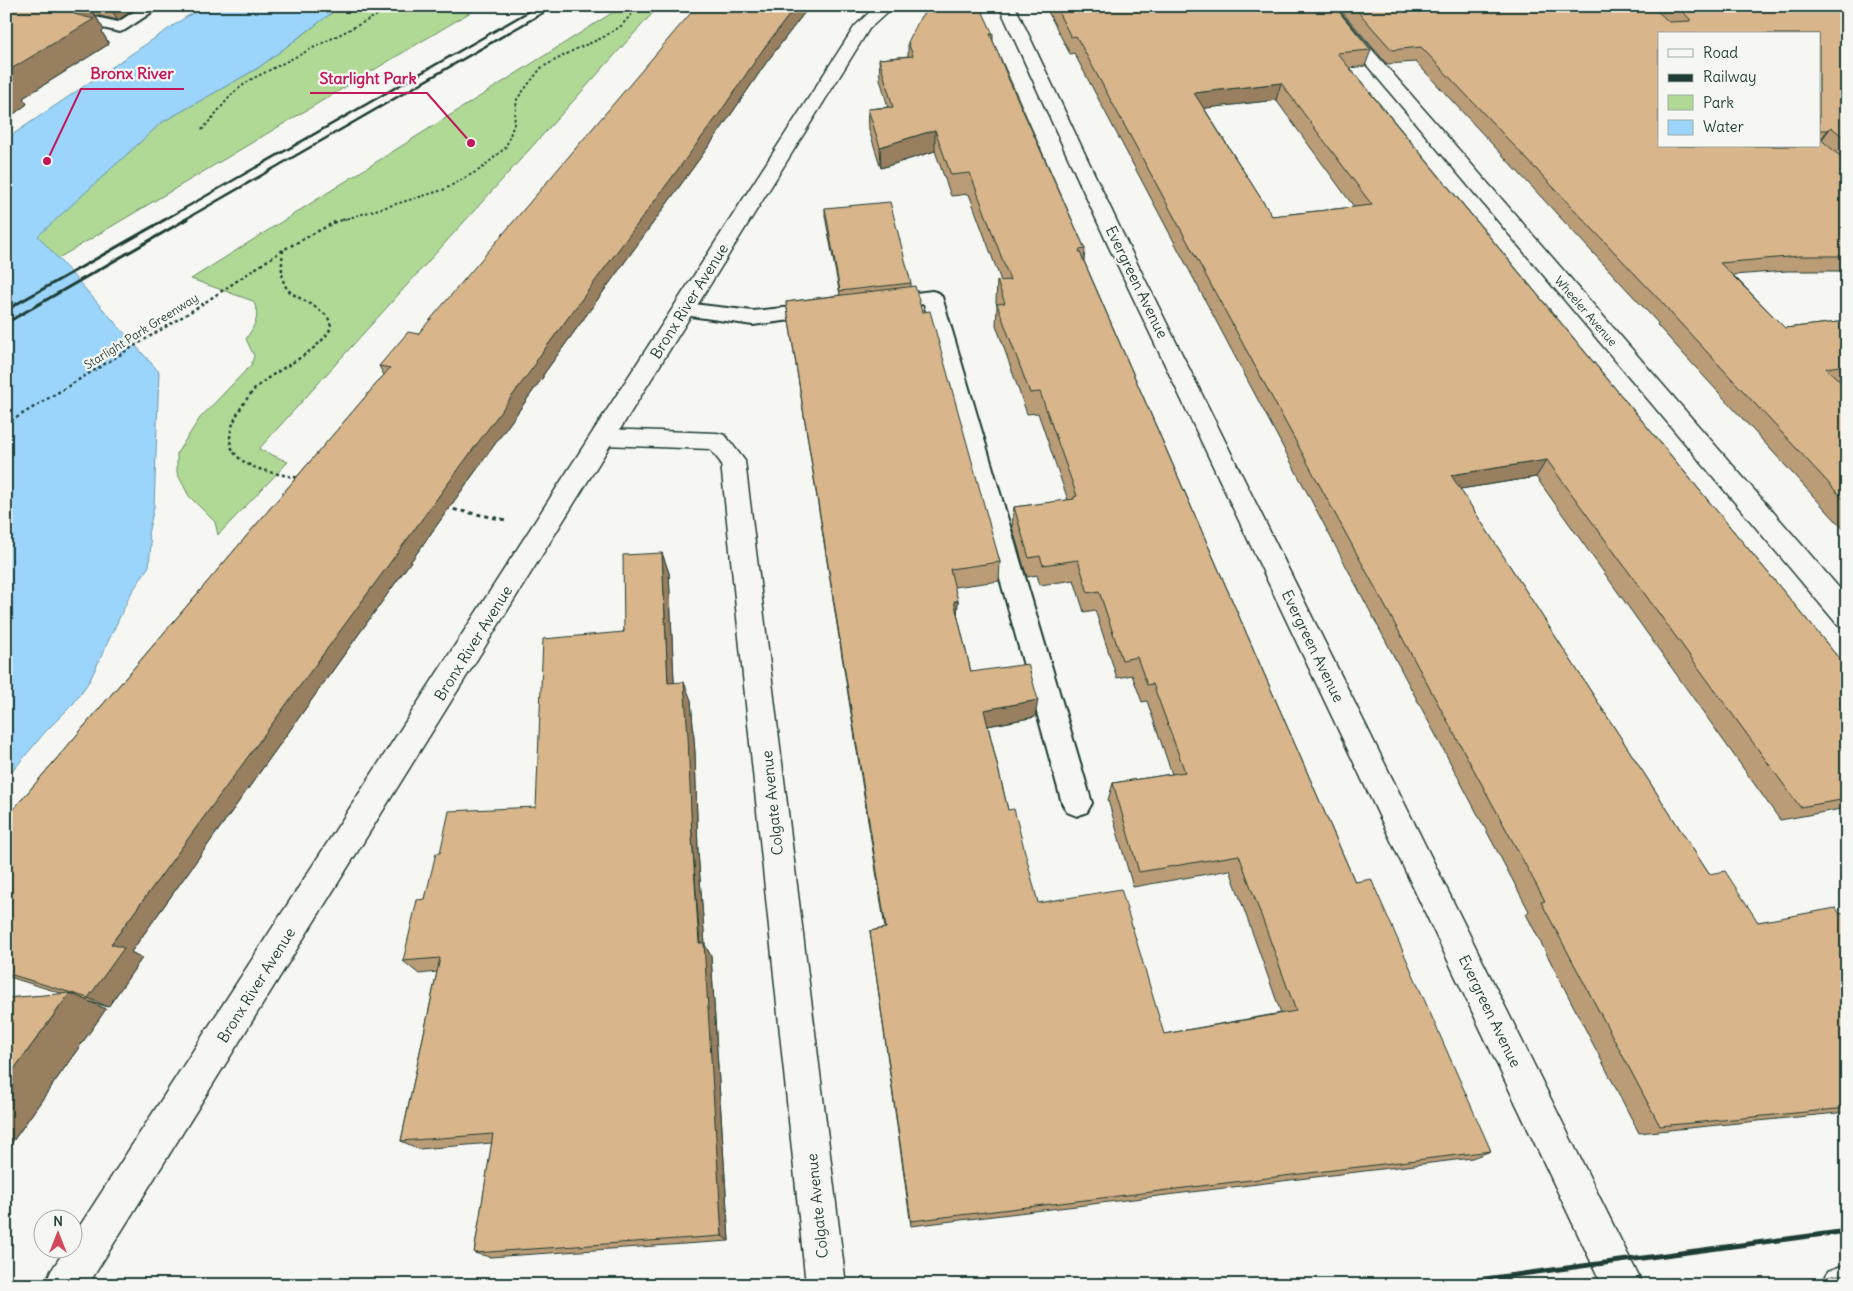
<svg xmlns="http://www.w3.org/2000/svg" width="1853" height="1291" font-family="Delius,sans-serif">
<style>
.green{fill:#b0d996;stroke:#688b65}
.water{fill:#9bd5fb;stroke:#6998ab}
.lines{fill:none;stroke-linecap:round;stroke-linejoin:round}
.lane-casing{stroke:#1f3d34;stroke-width:4}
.street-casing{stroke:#1f3d34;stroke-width:3}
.secondary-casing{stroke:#1f3d34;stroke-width:3}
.path-far2{stroke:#1f3d34;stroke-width:2;stroke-dasharray:2.5 2.5;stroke-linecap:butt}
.path-far1{stroke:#1f3d34;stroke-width:2.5;stroke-dasharray:3 3;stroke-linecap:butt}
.path{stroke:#1f3d34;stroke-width:3;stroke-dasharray:4 4;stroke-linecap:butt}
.lane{fill:#f6f6f2;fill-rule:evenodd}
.street{fill:#f6f6f2;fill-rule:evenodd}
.secondary{fill:#f6f6f2;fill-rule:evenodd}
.rail-far2{stroke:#1f3d34;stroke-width:2.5}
.rail-far1{stroke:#1f3d34;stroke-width:3}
.rail{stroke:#1f3d34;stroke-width:5}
.wall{fill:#ba9c77;stroke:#1f3d34;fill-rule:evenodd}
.shaded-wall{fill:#977f61;stroke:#1f3d34}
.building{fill:#d8b58a;stroke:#1f3d34;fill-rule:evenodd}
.labels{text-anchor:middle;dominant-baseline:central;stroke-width:4.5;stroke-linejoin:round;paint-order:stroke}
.far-street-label{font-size:12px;fill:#1f3d34;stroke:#f6f6f2}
.street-label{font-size:15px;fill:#1f3d34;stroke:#f6f6f2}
.leader{fill:none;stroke:#c2185b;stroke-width:2}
.callout-dot{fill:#c2185b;stroke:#f6f6f2;stroke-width:2}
.callout-label{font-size:16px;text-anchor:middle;font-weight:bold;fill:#c2185b;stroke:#f6f6f2;stroke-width:4.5;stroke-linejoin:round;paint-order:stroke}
</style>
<rect width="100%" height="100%" fill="#f6f6f2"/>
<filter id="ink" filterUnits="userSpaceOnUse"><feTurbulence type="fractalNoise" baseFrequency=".02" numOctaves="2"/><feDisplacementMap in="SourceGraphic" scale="10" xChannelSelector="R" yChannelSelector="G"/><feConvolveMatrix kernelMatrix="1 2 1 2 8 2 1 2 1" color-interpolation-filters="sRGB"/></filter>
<g filter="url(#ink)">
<g class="green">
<path d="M341 6H481L57 259 37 236 161 123 258 68Z"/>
<path d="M623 6H659L259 449 288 462 218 535 215 522 189 496 177 473V453L200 418 251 365 254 356 246 339C255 325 261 316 253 301L191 279Z"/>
</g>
<path class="water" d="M207 6H341L258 68 161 123 38 236 159 372 154 507 148 534 151 543 149 566 130 595 90 680 73 704 45 732 6 779V139L186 17Z"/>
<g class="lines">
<defs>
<g id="lane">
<path d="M16 6H45L118 22 143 6H161L125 30 120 32 23 10 18 9Z"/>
<path d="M932 291 939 293 942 297 1092 803 1087 812 1077 816 1067 812 1062 803 924 304 883 309 876 307 873 303 876 299 883 297Z"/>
<path d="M684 303 753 311 822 304 829 305 832 310 829 315 822 316 753 325 677 314 674 309 677 304Z"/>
</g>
<g id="street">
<path d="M999 6H1015L1128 245 1643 1285H1602L1108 245Z"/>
<path d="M1317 6H1334L1847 597V627L1837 624Z"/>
<path d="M603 429 717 433 725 435 745 461 846 1285H806L721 463 710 449 603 445 595 443 591 437 595 431Z"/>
</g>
<g id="secondary">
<path d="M876 6H894L869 29 88 1285H45L51 1271 66 1248H72V1238L855 26Z"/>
<path d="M1847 1264V1285H1822L1828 1271Z"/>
</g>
</defs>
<use href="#lane" class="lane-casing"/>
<use href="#street" class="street-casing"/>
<use href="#secondary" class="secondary-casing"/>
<g class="path-far2">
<path d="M202 130 233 93 250 80 374 17 391 6"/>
<path d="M342 220 443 190 481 169 506 147 514 124 517 99 541 68 574 50 602 38 621 26 639 6"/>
</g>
<g class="path-far1">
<path d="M283 250C277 303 295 288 327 316 331 323 332 327 328 333 313 354 284 366 264 381 252 390 243 403 236 417 212 465 266 472 300 478"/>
<path d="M6 424 195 309 283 250 335 222 346 219"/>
</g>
<path class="path" d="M446 508 506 520"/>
<use href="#lane" class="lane"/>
<use href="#street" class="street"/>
<use href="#secondary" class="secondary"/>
<g class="rail-far2">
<path d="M164 220 538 6"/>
<path d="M184 220 555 6"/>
</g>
<g class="rail-far1">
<path d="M6 310 166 219"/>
<path d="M6 323 187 219"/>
</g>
<g class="rail">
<path d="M1439 1285 1847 1231"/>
<path d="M1784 1285 1847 1276"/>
</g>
</g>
<g class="wall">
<path d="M6 6H139L118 20 95 15 104 30 102 32 109 44 23 98 27 104 6 120Z"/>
<path d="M1045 6H1334L1371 50 1365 66 1350 68 1847 668V808L1780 820 1536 477 1460 489 1709 874 1758 922 1847 913V1112L1639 1133 1526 914 1529 911 1074 53 1070 54ZM1276 100 1354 207 1272 216 1204 108Z"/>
<path d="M1337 6H1847V271H1787L1733 275 1785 328 1847 321V378L1837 379 1847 388V533L1657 325 1658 323 1416 62 1387 64ZM1819 34V146H1659Z"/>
<path d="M805 12 766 63 721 129 543 375V377L131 952 142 958 108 1007 87 1001 106 1009 6 1151V998L64 994 6 976V818L384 375 379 366Z"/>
<path d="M993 34V41L1085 249 1084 261 1355 882 1491 1151 1472 1158 911 1226 870 931 885 928 786 302 840 295 825 216V208L911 283V287L922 312 1000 562 999 581 954 587 958 601 957 614 971 672 1035 717 988 726 1008 810 1038 903 1164 1034 1281 1013 1230 870 1133 887 1108 800 1113 783 1172 774 1147 701 1142 702 1132 675 1117 678 1095 610 1084 612 1074 580 1040 585 1037 575 1027 577 1012 527 1014 507 1068 500 1038 413 1027 414 996 325 997 306 996 302 997 281H1001L969 194 951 196 935 151 881 168 869 130 868 109 888 107 880 79 879 59 908 56V42Z"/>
<path d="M662 553 669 573 674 682 691 700 695 753 698 852 705 945 711 956 729 1241 490 1257 474 1253 492 1143 419 1149 401 1141 437 972 419 974 403 961 425 899 440 853 536 807Z"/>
</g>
<g class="shaded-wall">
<path d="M88 6H89L104 30 102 32 109 44 23 98 27 104 6 120V72L74 14Z"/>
<path d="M109 6H139L118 20Z"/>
<path d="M796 6H811L805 12 766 63 721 129 543 375V377L131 952 142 958 108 1007 88 998 111 944 764 48Z"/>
<path d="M1281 83 1276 100 1190 110 1194 93Z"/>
<path d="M1831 127 1820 142 1819 141 1828 130Z"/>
<path d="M935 130V151L881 168 880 147Z"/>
<path d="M1547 460 1536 477 1442 492 1451 475Z"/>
<path d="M662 553 669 573 675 701 668 683Z"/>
<path d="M954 601H958L957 620Z"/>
<path d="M684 682 691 700 695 753 698 852 705 945 711 956 729 1241 722 1236 692 837Z"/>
<path d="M1038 700 1035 717 982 727 984 710Z"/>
<path d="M70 993 106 1009 6 1151V1080Z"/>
</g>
<g class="building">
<path d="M6 6H88L74 14 94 19 6 72Z"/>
<path d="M697 6H796L764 48 719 114 536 361 537 362 111 944 124 948 88 998 6 973V818L377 383 390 368 379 366 408 332 418 334 677 29Z"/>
<path d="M934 6H980L993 34H990L1009 80 1085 249 1079 250 1355 882 1371 879 1491 1151 911 1221 870 931 886 928 786 302 915 286 922 312 930 311 1000 562 950 569 958 601H954L971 672 1028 664 1038 700 984 710 1008 810 1014 809 1038 903 1121 889 1164 1034 1296 1011 1239 855 1139 872 1113 783 1185 772 1153 684 1147 685 1137 657 1122 660 1099 591 1088 593 1078 560 1043 565 1040 556 1029 558 1014 507 1074 499V497L1077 496 1040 392 1030 393 997 304 1005 303 997 281 1010 280 970 173 951 175 935 130 880 147 868 109 893 107 879 59 913 56 908 42 921 16Z"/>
<path d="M1055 6H1334L1371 50 1337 53 1847 668V799L1800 807 1547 460 1451 475 1709 874 1725 871 1758 922 1836 908 1840 914 1847 913V1108L1660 1126 1541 902 1545 901 1076 36 1071 37ZM1281 83 1372 205 1272 216 1194 93Z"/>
<path d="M1353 6H1652L1669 22 1690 21V19L1676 6H1847V140L1831 127 1828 130H1819V34H1659V146H1819V138L1847 162V256H1799L1720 263 1785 328 1847 321V365L1826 368 1847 388V503L1668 310H1669L1421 47 1392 50Z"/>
<path d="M890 202 911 283 840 291 825 208Z"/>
<path d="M662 553 668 683 684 682 688 736 692 837 699 943H704L722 1236 474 1253 493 1134 401 1141 440 958 403 961 417 900 425 899 436 853H440L449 811 536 807 543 639 624 632 623 555Z"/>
<path d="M70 993 6 1080V998Z"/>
</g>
</g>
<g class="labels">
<g class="far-street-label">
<text transform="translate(1586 311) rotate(49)">Wheeler Avenue</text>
<text transform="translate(141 331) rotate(-32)">Starlight Park Greenway</text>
</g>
<g class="street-label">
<text transform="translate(1137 282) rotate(64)">Evergreen Avenue</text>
<text transform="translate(689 301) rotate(-58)">Bronx River Avenue</text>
<text transform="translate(473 643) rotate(-58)">Bronx River Avenue</text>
<text transform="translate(1313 646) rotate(64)">Evergreen Avenue</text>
<text transform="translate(772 803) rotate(-96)">Colgate Avenue</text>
<text transform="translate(256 985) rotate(-58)">Bronx River Avenue</text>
<text transform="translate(1490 1011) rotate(64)">Evergreen Avenue</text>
<text transform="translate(817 1206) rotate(-96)">Colgate Avenue</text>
</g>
</g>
<path class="leader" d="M47 161L81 89H184M471 143L427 93H310"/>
<g class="callout-dot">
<circle cx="47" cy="161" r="5"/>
<circle cx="471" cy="143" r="5"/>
</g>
<g class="callout-label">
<text x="132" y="79">Bronx River</text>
<text x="368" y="84">Starlight Park</text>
</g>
<rect width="1853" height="1291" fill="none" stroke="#f6f6f2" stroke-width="25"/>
<rect x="12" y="12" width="1828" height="1266" fill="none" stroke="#1f3d34" stroke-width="2" filter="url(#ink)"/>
<rect x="1658" y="32" width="162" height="115" fill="#f6f6f2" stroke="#a0aca6"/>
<rect x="1668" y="49" width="25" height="8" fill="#f6f6f2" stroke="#a0aca6"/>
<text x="1703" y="58" font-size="15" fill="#1f3d34">Road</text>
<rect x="1668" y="74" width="25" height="8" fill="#1f3d34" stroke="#a0aca6"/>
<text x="1703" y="82" font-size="15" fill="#1f3d34">Railway</text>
<rect x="1668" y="95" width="25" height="15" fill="#b0d996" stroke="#a0aca6"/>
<text x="1703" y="108" font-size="15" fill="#1f3d34">Park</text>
<rect x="1668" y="120" width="25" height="15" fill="#9bd5fb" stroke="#a0aca6"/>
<text x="1703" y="132" font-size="15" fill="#1f3d34">Water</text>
<g transform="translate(58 1234)"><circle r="24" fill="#f6f6f2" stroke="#a0aca6"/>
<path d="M0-4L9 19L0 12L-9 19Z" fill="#d1495b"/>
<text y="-8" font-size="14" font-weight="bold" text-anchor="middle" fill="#1f3d34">N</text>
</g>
</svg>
